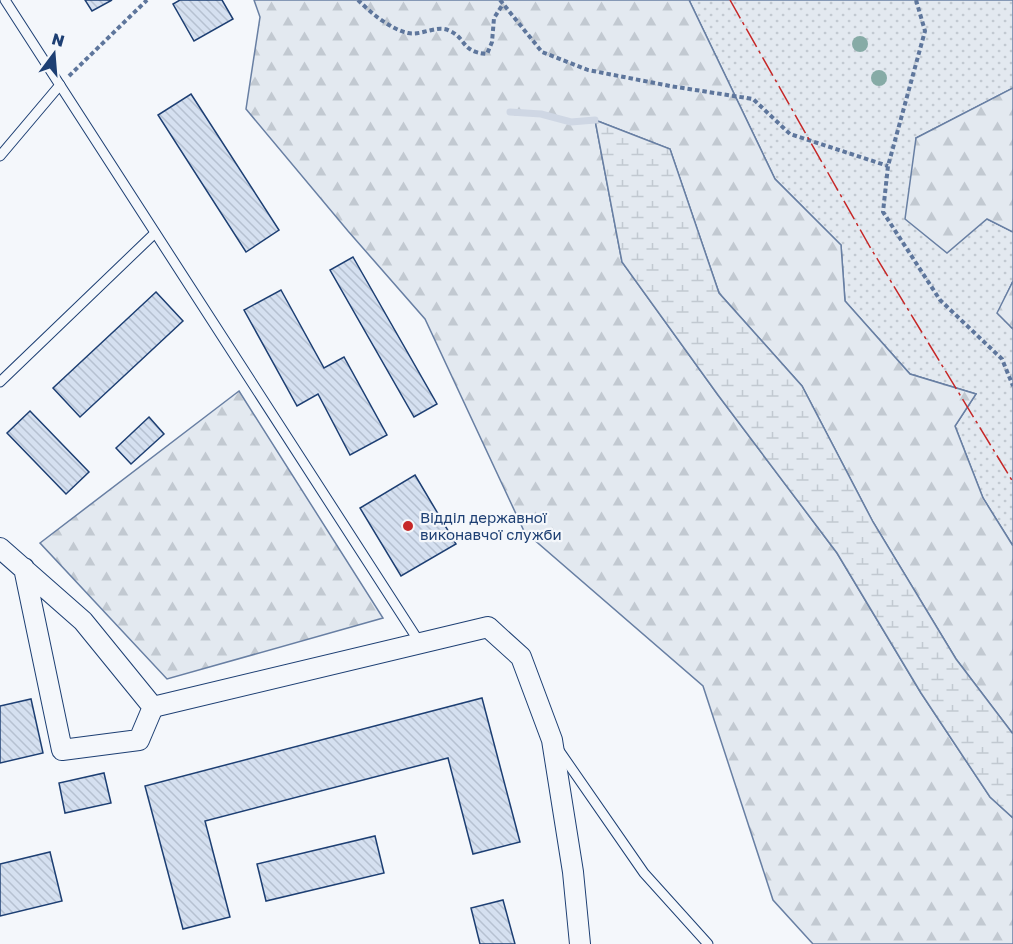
<svg xmlns="http://www.w3.org/2000/svg" width="1013" height="944" font-family="'Golos Text',sans-serif">
<style>
.grass{fill:url(#grass-dots);stroke:#687fa3;stroke-width:1.5}
.forest{fill:url(#forest-firs);stroke:#687fa3;stroke-width:1.5}
.wetland{fill:url(#wetland-marsh);stroke:#687fa3;stroke-width:1.5}
.lines{fill:none;stroke-linecap:round;stroke-linejoin:round}
.stream{stroke:#cfd7e4;stroke-width:7}
.building{fill:url(#building-back-hatch);stroke:#1d3f73;stroke-width:1.5}
.lane-casing{stroke:#1d3f73;stroke-width:11}
.street-casing{stroke:#1d3f73;stroke-width:22}
.path{stroke:#5e769c;stroke-width:4;stroke-dasharray:4.5 3;stroke-linecap:butt}
.lane{stroke:#f4f7fb;stroke-width:9}
.street{stroke:#f4f7fb;stroke-width:20}
.power{stroke:#c62828;stroke-width:1.5;stroke-dasharray:21 4.5 3 4.5;stroke-linecap:butt}
.tree{fill:#86aba6}
.poi-dot{fill:#c62828;stroke:#f4f7fb;stroke-width:2}
.labels{text-anchor:middle;dominant-baseline:central;stroke-width:4.5;stroke-linejoin:round;paint-order:stroke}
.poi-label{font-size:15px;fill:#1d3f73;stroke:#f4f7fb;text-anchor:start}
</style>
<defs>
<pattern id="grass-dots" width="8" height="8" patternUnits="userSpaceOnUse" patternTransform="scale(1.5)"><rect width="8" height="8" fill="#e3e9f0"/><path d="M2 2h.1M6 6h.1" fill="none" stroke="#c2c9d1" stroke-width="1.8" stroke-linecap="round"/></pattern>
<pattern id="forest-firs" width="22" height="20" patternUnits="userSpaceOnUse" patternTransform="scale(1.5)"><rect width="22" height="20" fill="#e3e9f0"/><path d="M5 1l3.5 6h-7zM16 11l3.5 6h-7z" fill="#c2c9d1"/></pattern>
<pattern id="wetland-marsh" width="20" height="14" patternUnits="userSpaceOnUse" patternTransform="scale(1.5)"><rect width="20" height="14" fill="#e3e9f0"/><path d="M1 5h8M5 5V1M11 12h8M15 12V8" fill="none" stroke="#c2c9d1"/></pattern>
<pattern id="building-back-hatch" width="6" height="6" patternUnits="userSpaceOnUse" patternTransform="scale(1.5)"><rect width="6" height="6" fill="#d5e0f0"/><path d="M-1 5l2 2M0 0l6 6M5-1l2 2" fill="none" stroke="#b6c1d1"/></pattern>
</defs>
<rect width="100%" height="100%" fill="#f4f7fb"/>
<path class="grass" d="M689 0H1013V88L916 138 987 219 1013 232V281L998 313 1013 329V546L983 498 955 426 976 394 910 374 845 301 841 245 775 179Z"/>
<g class="forest">
<path d="M254 0H689L775 179 841 245 845 301 910 374 976 394 955 426 983 498 1013 546V734L956 659 873 522 802 386 719 293 670 149 595 120 622 262 718 395 837 553 921 693 990 797 1013 818V944H813L773 900 703 686 524 531 425 319 348 231 246 109 260 17Z"/>
<path d="M1013 88V232L987 219 947 253 905 219 916 138Z"/>
<path d="M1013 281V329L997 313Z"/>
<path d="M239 391 383 618 167 679 40 543Z"/>
</g>
<path class="wetland" d="M595 120 670 149 719 293 802 386 873 522 956 659 1013 734V818L990 797 921 693 837 553 718 395 622 262Z"/>
<g class="lines">
<path class="stream" d="M510 112 541 114 571 122 595 120"/>
</g>
<g class="building">
<path d="M85 0H112L92 11Z"/>
<path d="M180 0H222L233 19 194 41 173 4Z"/>
<path d="M191 94 279 230 246 252 158 115Z"/>
<path d="M353 257 437 404 414 417 330 270Z"/>
<path d="M281 290 324 368 344 357 387 435 350 455 318 394 297 406 244 310Z"/>
<path d="M156 292 183 321 80 417 53 388Z"/>
<path d="M30 411 89 472 66 494 7 433Z"/>
<path d="M149 417 164 434 131 464 116 448Z"/>
<path d="M415 475 456 544 401 576 360 508Z"/>
<path d="M482 698 520 842 473 854 448 758 205 821 230 917 183 929 145 786Z"/>
<path d="M31 699 43 753 0 763V706Z"/>
<path d="M104 773 111 803 65 813 59 783Z"/>
<path d="M375 836 384 873 266 901 257 864Z"/>
<path d="M50 852 62 901 0 916V864Z"/>
<path d="M503 900 515 944H480L471 908Z"/>
</g>
<g class="lines">
<defs>
<g id="lane">
<path d="M5 0 420 643"/>
<path d="M0 156 60 85"/>
<path d="M0 382 155 233"/>
<path d="M558 749 644 873 708 944"/>
</g>
<g id="street">
<path d="M0 548 83 621 153 707 139 740 62 750 24 568"/>
<path d="M153 707 488 627 521 657 552 740 573 872 580 944"/>
</g>
</defs>
<use href="#lane" class="lane-casing"/>
<use href="#street" class="street-casing"/>
<g class="path">
<path d="M358 0C371 13 390 29 408 33 422 36 437 24 450 31 467 39 461 52 487 54L492 42 494 18 503 4"/>
<path d="M500 0 542 52 588 70 670 86 753 99 790 134 888 166"/>
<path d="M916 0 925 31 888 166 883 212 940 300 1002 359 1013 386"/>
<path d="M69 76 147 0"/>
</g>
<use href="#lane" class="lane"/>
<use href="#street" class="street"/>
<path class="power" d="M730 0 870 247 1013 482"/>
</g>
<g class="tree">
<circle cx="860" cy="44" r="8"/>
<circle cx="879" cy="78" r="8"/>
</g>
<circle class="poi-dot" cx="408" cy="526" r="6"/>
<g class="labels">
<g class="poi-label">
<text x="420" y="517">Відділ державної<tspan x="420" dy="17">виконавчої служби</tspan></text>
</g>
</g>
<g transform="translate(54 54) rotate(16)" stroke="#f4f7fb" stroke-width="4.5" paint-order="stroke">
<path d="M0-4.5L10 22L0 15L-10 22Z" fill="#1d3f73"/>
<text y="-9" font-size="16" font-weight="bold" text-anchor="middle" fill="#1d3f73">N</text>
</g>
</svg>
